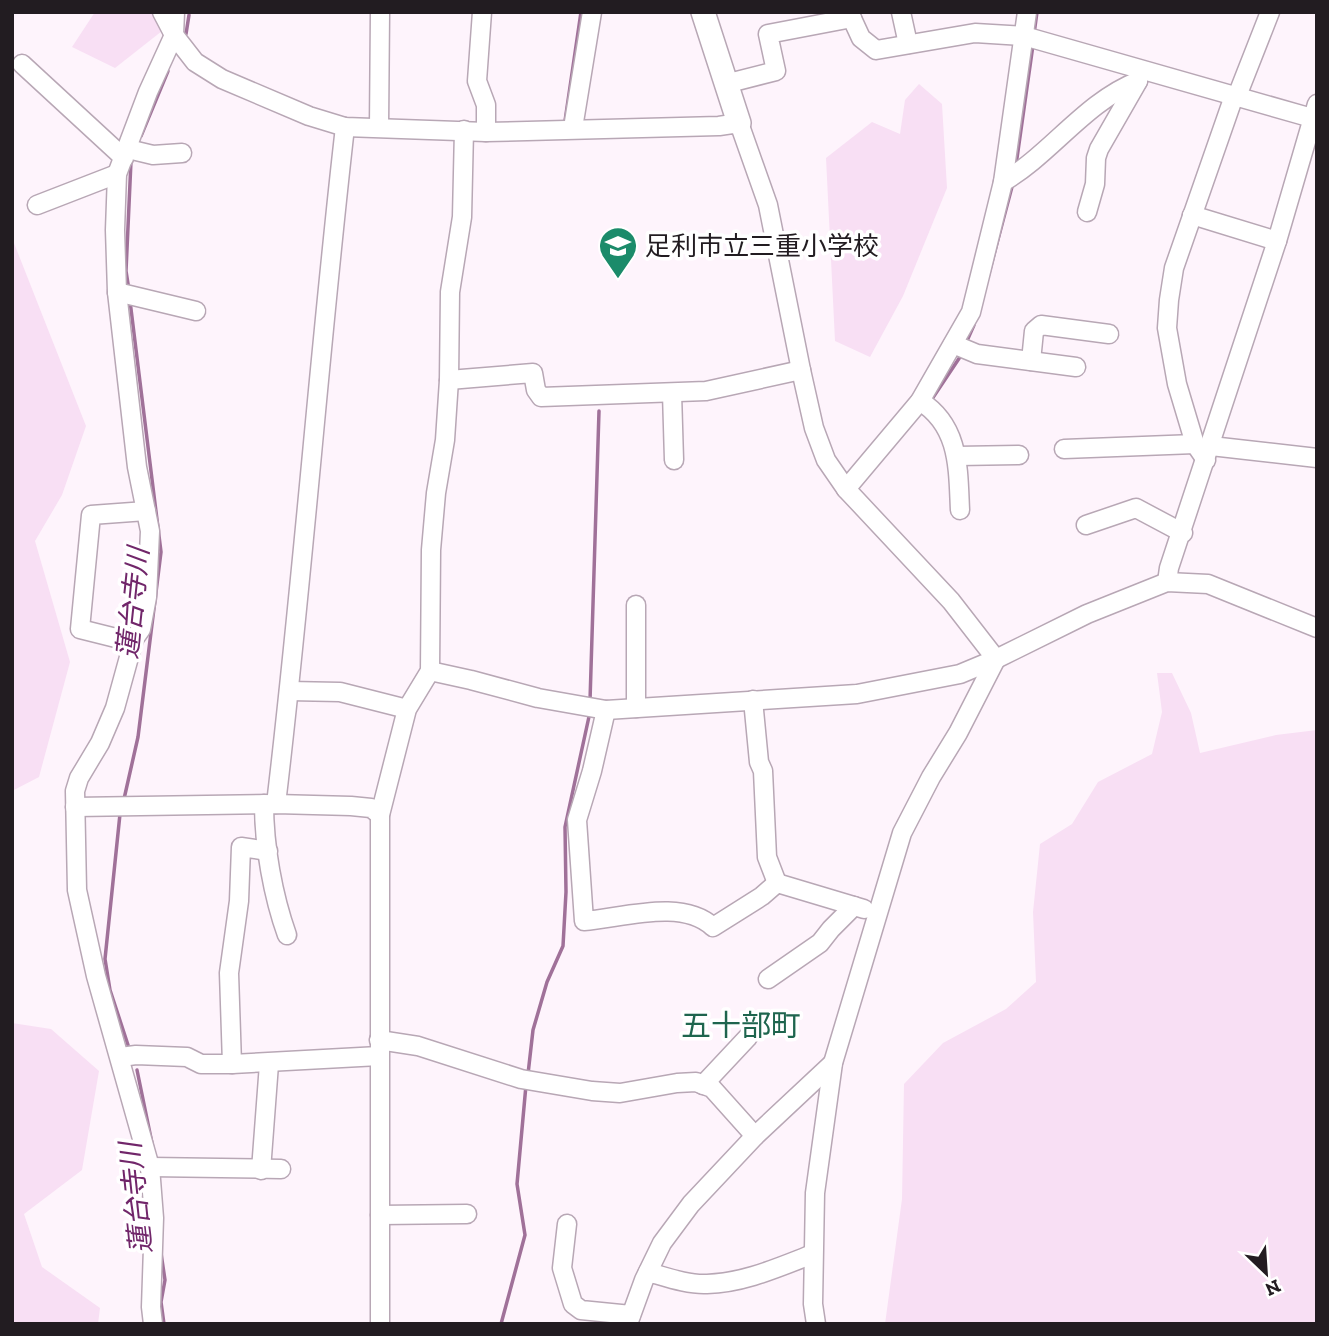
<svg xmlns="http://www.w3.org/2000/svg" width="1329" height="1336" font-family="'Zilla Slab','Noto Sans JP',serif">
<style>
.green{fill:#f8dff4}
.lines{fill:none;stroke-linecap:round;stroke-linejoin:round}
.stream{stroke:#a07199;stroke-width:3.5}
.minor-casing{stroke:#b8a7b5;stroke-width:21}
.major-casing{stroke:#b8a7b5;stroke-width:26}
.minor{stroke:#fff;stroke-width:18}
.major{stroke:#fff;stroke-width:23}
.labels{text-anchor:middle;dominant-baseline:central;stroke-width:7;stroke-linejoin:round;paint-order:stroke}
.poi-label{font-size:26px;fill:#221c21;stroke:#fff;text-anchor:start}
.water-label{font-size:28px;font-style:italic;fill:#71266a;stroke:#fff}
.quarter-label{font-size:30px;fill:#1e654e;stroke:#fff}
</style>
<rect width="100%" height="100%" fill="#fef4fc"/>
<g class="green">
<path d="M95 12H152L162 31 115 68 72 47Z"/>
<path d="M919 84 942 104 947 188 903 296 870 357 835 341 826 158 872 122 900 134 905 100Z"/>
<path d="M12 238 86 426 62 495 35 541 70 662 39 777 12 791Z"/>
<path d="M1157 673H1172L1191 713 1200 753 1276 735 1317 730V1324H885L902 1199 904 1084 943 1043 1006 1009 1036 982 1033 912 1040 844 1072 824 1098 782 1152 754 1162 712Z"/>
<path d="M12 1023 51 1029 99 1071 82 1170 24 1214 42 1267 100 1308 98 1324H12Z"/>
</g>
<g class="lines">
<g class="stream">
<path d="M186 34 189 15"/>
<path d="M1034 34 1037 12"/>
<path d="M565 121 581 12"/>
<path d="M141 136 168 71"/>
<path d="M1016 165 1033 45"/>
<path d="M988 277 1013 183"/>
<path d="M129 290 126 271 131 161"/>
<path d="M966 343 974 325"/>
<path d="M932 399 962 354"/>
<path d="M590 701 599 411"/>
<path d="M124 799 138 737 161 552 130 301"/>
<path d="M120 814 105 959 110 990 128 1045"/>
<path d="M137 1070 153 1148"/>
<path d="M528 1074 533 1030 547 982 563 946 566 892 565 827 590 712"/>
<path d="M161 1253 165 1280 161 1302 164 1324"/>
<path d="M501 1324 525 1235 517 1184 526 1085"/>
</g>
<defs>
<g id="minor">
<path d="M162 12 174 35 195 62 222 79 309 116 345 127 486 132 719 126 739 123 768 205 801 370 814 428 826 460 846 489 951 601 996 659"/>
<path d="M482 12 477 81 486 105V132"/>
<path d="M849 12 861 38 876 50 975 33 1024 36 1312 118"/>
<path d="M901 12 908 44"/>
<path d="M22 64 124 158"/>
<path d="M725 84 776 71 768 34 852 18"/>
<path d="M379 127 380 12"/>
<path d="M573 128 592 12"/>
<path d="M128 149 153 155 182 153"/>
<path d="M1003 182C1051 154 1085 102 1138 81"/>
<path d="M37 205 117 174"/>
<path d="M1087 212 1095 184 1096 158 1099 149 1138 81"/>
<path d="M1192 215 1277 241"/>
<path d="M117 292 196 311"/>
<path d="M953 344 977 354 1076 367"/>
<path d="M1031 361 1034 331 1041 325 1109 334"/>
<path d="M449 380 533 373 536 390 541 397 706 391 801 370"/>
<path d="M672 393 674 460"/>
<path d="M920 401C960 426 958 469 960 510"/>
<path d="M1211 446 1317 458"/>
<path d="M1064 449 1195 444"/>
<path d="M957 456 1019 455"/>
<path d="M1206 460 1195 444 1177 384 1167 328 1169 300 1174 268 1234 96 1239 91 1270 12"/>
<path d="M846 489 920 401 971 312 1003 182 1027 12"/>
<path d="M1086 525 1136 508 1183 533"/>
<path d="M1167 582 1169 568 1277 241 1317 104"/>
<path d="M636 605V708"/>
<path d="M134 639 116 638 80 629 91 515 146 511"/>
<path d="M430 671 471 680 538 698 606 710 857 694 960 674 996 659 1087 614 1167 582 1208 584 1317 628"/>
<path d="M289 691 340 692 407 709"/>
<path d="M753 700 759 762 763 771 767 857 777 883"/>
<path d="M606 710 592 771 577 820 584 921C623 918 682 898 713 927L762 896 777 883"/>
<path d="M264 804C264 846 273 896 287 935"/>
<path d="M276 804C303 579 319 353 345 127"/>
<path d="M75 807 276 804 351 806 371 808 380 815"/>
<path d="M777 883 864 909"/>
<path d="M768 979 820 943 831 929 854 906"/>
<path d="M379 1040 418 1046 521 1079 592 1091 620 1093 677 1083 696 1082 712 1088 755 1136"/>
<path d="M121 1057 136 1055 187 1057 201 1064H232L379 1056"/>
<path d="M232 1064 229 973 239 901 241 847 268 851"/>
<path d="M703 1085 748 1037"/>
<path d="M150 1167 281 1169"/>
<path d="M261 1170 269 1064"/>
<path d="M380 1215 467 1214"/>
<path d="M567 1224 562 1268 573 1304 581 1310 631 1315"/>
<path d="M648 1272C666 1277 688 1285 707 1284 744 1283 779 1267 813 1254"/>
<path d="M153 1324 151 1307 154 1218 150 1167 96 976 77 890 75 791 79 778 100 743 115 708 134 639 141 629 147 597 150 531 137 467 117 292 115 230 117 174 148 92 174 35 175 12"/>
<path d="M380 1324V815L407 709 430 671 431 550 436 493 445 440 449 380 450 292 462 217 464 130"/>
<path d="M628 1324 644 1280 662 1243 691 1204 755 1136 833 1063"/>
<path d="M816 1324 813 1304 815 1193 833 1063 902 833 931 777 958 733 996 659"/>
</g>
<path id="major" d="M703 12 739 123"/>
</defs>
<use href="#minor" class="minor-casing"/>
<use href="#major" class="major-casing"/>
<use href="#minor" class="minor"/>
<use href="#major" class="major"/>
</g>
<defs>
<symbol id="school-pin" viewBox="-11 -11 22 30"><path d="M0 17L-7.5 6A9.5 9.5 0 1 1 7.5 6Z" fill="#1b8b6a" stroke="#fff"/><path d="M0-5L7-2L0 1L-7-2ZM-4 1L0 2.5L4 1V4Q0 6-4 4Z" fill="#fff"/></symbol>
</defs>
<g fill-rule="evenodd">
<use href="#school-pin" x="596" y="224" width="44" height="60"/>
</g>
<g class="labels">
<g class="poi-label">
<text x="645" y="246">足利市立三重小学校</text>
</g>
<g class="water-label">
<text transform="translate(133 603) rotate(-84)">蓮台寺川</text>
<text transform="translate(136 1198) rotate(-96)">蓮台寺川</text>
</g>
<g class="quarter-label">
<text x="741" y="1026">五十部町</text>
</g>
</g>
<rect width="1329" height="1336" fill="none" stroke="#221c21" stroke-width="28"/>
<g transform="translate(1266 1273) rotate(155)" stroke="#ffffff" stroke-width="5" paint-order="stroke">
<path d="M0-5L12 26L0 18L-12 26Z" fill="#221c21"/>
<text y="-10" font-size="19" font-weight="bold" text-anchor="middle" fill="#221c21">N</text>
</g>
</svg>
